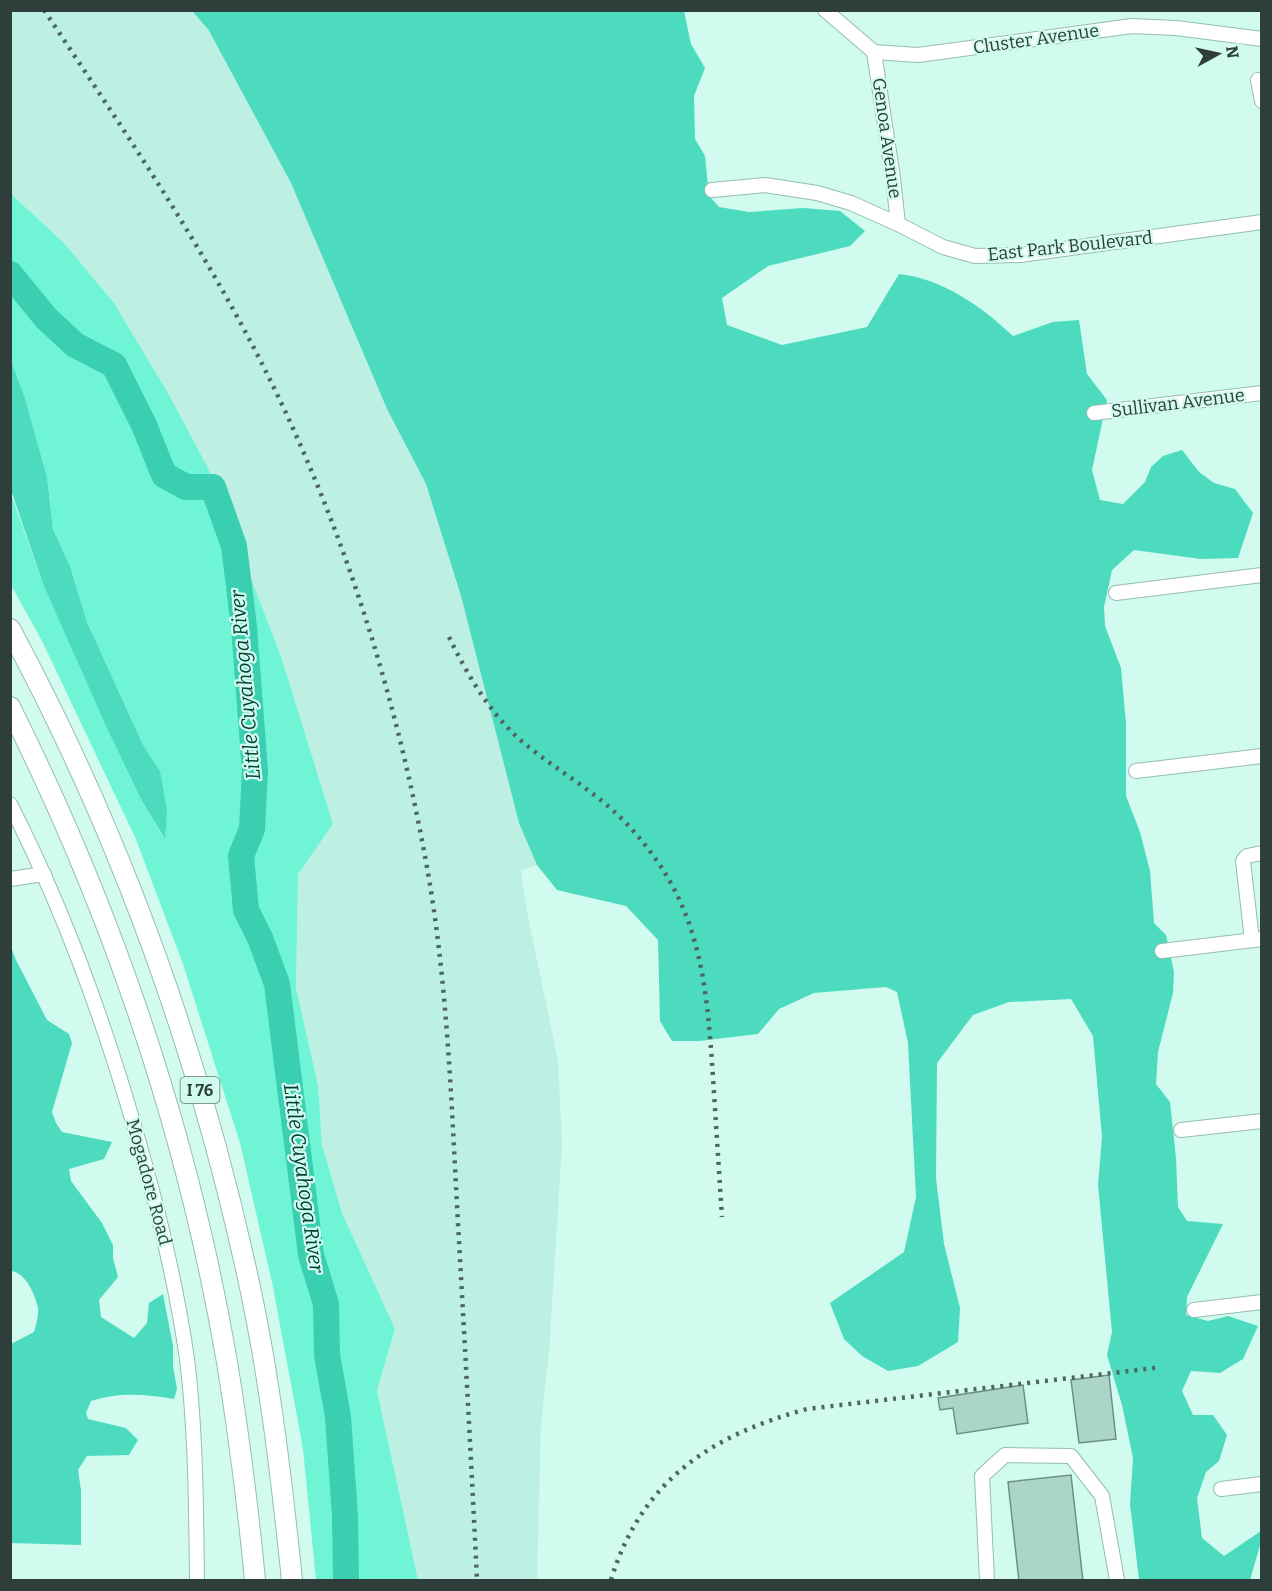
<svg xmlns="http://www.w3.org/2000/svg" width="1272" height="1591" font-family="Bitter,serif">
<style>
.built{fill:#bdefe2}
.green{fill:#70f4d6}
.forest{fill:#4cdbbe}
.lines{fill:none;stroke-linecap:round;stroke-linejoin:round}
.river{stroke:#3acfb1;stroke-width:26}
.building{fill:#acd5ca;stroke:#6b9187;stroke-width:1.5}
.minor-casing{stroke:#95bdb2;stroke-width:16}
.highway-casing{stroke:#95bdb2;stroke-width:22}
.minor{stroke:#fff;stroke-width:14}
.highway{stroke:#fff;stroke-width:20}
.rail{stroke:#506560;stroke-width:4.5;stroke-dasharray:3 6;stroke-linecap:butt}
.labels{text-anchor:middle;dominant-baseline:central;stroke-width:4.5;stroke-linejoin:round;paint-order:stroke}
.shield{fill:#d1fbef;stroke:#5f7770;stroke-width:1.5}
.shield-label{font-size:16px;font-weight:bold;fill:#2e3e3a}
.street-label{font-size:18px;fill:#2e3e3a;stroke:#d1fbef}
.water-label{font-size:20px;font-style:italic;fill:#004136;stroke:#d1fbef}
</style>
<rect width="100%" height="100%" fill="#d1fbef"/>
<path class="built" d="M10 11H192L208 29 291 183 387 409 426 484 461 596 519 823 537 865 521 870 526 907 558 1061 562 1145 549 1353 541 1423 537 1580H418L377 1389 395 1329 342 1213 322 1145 318 1085 296 988 298 874 333 824 281 656 208 468 168 393 114 303 64 243 11 194Z"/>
<path class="green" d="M11 194 64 243 114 303 168 393 208 468 281 656 333 824 298 874 296 988 318 1085 322 1145 342 1213 395 1329 377 1390 418 1580H316L303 1449 273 1287 240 1143 183 964 135 837 42 641 11 585 10 491 43 584 142 801 164 838 160 771 143 745 87 622 70 566 53 529 47 477 25 398 11 361Z"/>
<g class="forest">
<path d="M192 11H684L691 44 705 68 694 96 695 139 705 156 709 196 719 207 749 212 803 208 840 211 865 231 850 246 768 266 722 298 727 325 782 345 867 327 899 274C943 279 981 306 1013 336L1053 322 1079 320 1087 374 1107 400 1092 470 1100 500 1123 504 1145 482 1151 467 1163 456 1182 450 1199 472 1214 483 1235 489 1253 513 1238 558 1201 559 1134 550 1112 570 1104 607 1105 626 1121 668 1126 724V796L1140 832 1150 871 1154 923 1166 935 1174 972 1173 993 1158 1052 1156 1084 1170 1102 1176 1158 1178 1207 1187 1221 1223 1224 1187 1297 1186 1315 1208 1321 1228 1316 1258 1326 1243 1359 1220 1373 1191 1371 1182 1391 1193 1415H1213L1227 1435 1219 1461 1206 1472 1197 1498 1202 1538 1224 1556 1261 1531V1542L1250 1580H1139L1130 1504 1133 1458 1122 1405 1107 1355 1112 1332 1098 1185 1102 1137 1093 1036 1071 999 1009 1002 973 1015 937 1063 936 1178 944 1244 960 1308 958 1342 918 1366 888 1371 862 1356 844 1339 830 1303 904 1252 916 1197 908 1043 897 992 886 987 814 993 779 1009 758 1034 699 1041H672L660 1021 658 940 626 906 557 890 537 865 519 823 461 596 426 484 387 409 291 183 208 29Z"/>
<path d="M11 361 25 398 47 477 53 529 70 566 87 622 143 745 160 771 167 811 165 839 142 801 107 728 43 584 11 490Z"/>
<path d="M11 947 16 960 47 1020 69 1034 72 1043 52 1112 56 1123 62 1132 112 1142 104 1159 69 1169 71 1181 102 1223 113 1245V1258L118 1277 99 1300 101 1317 134 1338 147 1323 149 1303 163 1294 173 1346V1366L177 1389 174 1399C145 1394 119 1392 91 1401L86 1413 88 1419 126 1428 138 1440 129 1455 87 1456 78 1470 81 1490V1545L11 1543V1344L34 1332C36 1325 39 1315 38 1308 35 1294 26 1273 11 1271Z"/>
</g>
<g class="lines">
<path class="river" d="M10 274 46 318 75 345 114 365 144 425 164 475 186 487H213L234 546 244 627 255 771 252 829 241 856 246 910 260 938 277 984 311 1255 326 1304 327 1355 338 1417 345 1516 346 1580"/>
</g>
<g class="building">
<path d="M1109 1375 1116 1439 1079 1443 1071 1380Z"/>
<path d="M1023 1385 1028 1423 957 1434 953 1408 940 1410 938 1398Z"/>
<path d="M1071 1475 1083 1581H1019L1008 1482Z"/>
</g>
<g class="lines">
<defs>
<g id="minor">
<path d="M825 10 874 52 918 55 1132 26 1176 28 1262 39"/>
<path d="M874 52 893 178 898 224"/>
<path d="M1258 80 1262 101"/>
<path d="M712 190 765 185 817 193 851 203 898 224 943 247 975 256 1020 255 1262 222"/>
<path d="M1094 413 1262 393"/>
<path d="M1116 593 1262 575"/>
<path d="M1136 771 1262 756"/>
<path d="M10 804C63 908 103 1018 135 1129 157 1205 176 1281 187 1359 196 1432 196 1507 197 1580"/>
<path d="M10 879 44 874"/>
<path d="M1252 940 1243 861 1247 856 1262 853"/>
<path d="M1162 951 1262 939"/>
<path d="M1181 1130 1262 1121"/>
<path d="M1194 1310 1262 1302"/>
<path d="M1221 1489 1262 1484"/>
<path d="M987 1580 982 1476 1005 1455 1071 1456 1102 1496 1117 1580"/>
</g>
<g id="highway">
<path d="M10 629C122 837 202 1061 251 1292 271 1387 282 1484 292 1580"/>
<path d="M10 707C113 913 188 1135 227 1362 239 1435 248 1508 255 1580"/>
</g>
</defs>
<use href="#minor" class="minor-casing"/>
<use href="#highway" class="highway-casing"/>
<use href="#minor" class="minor"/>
<use href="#highway" class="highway"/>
<g class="rail">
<path d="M44 10C131 141 219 269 285 411 353 557 400 714 428 873 447 983 451 1094 457 1205 464 1330 471 1455 477 1580"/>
<path d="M449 637C467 674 488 710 518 738 551 767 591 788 622 819 699 897 706 973 713 1077 716 1124 719 1171 722 1217"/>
<path d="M611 1580C641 1481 711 1435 807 1409L1155 1368"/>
</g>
</g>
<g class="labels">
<rect class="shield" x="180.5" y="1077" width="39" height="26" rx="4.5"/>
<g class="shield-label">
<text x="200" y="1090">I 76</text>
</g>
<g class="street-label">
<text transform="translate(1036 39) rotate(-8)">Cluster Avenue</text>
<text transform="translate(887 138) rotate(82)">Genoa Avenue</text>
<text transform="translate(1070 246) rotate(-6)">East Park Boulevard</text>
<text transform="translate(1178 403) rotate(-7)">Sullivan Avenue</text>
<text transform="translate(149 1182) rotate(75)">Mogadore Road</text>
</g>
<g class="water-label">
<text transform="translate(245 685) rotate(-95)">Little Cuyahoga River</text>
<text transform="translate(304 1178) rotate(82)">Little Cuyahoga River</text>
</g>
</g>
<rect width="1272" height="1591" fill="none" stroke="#2e3e3a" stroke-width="24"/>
<g transform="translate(1218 54) rotate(82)" stroke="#d1fbef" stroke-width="4.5" paint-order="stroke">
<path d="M0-4.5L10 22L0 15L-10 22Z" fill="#2e3e3a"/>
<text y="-9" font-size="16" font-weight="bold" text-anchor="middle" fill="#2e3e3a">N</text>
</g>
</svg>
